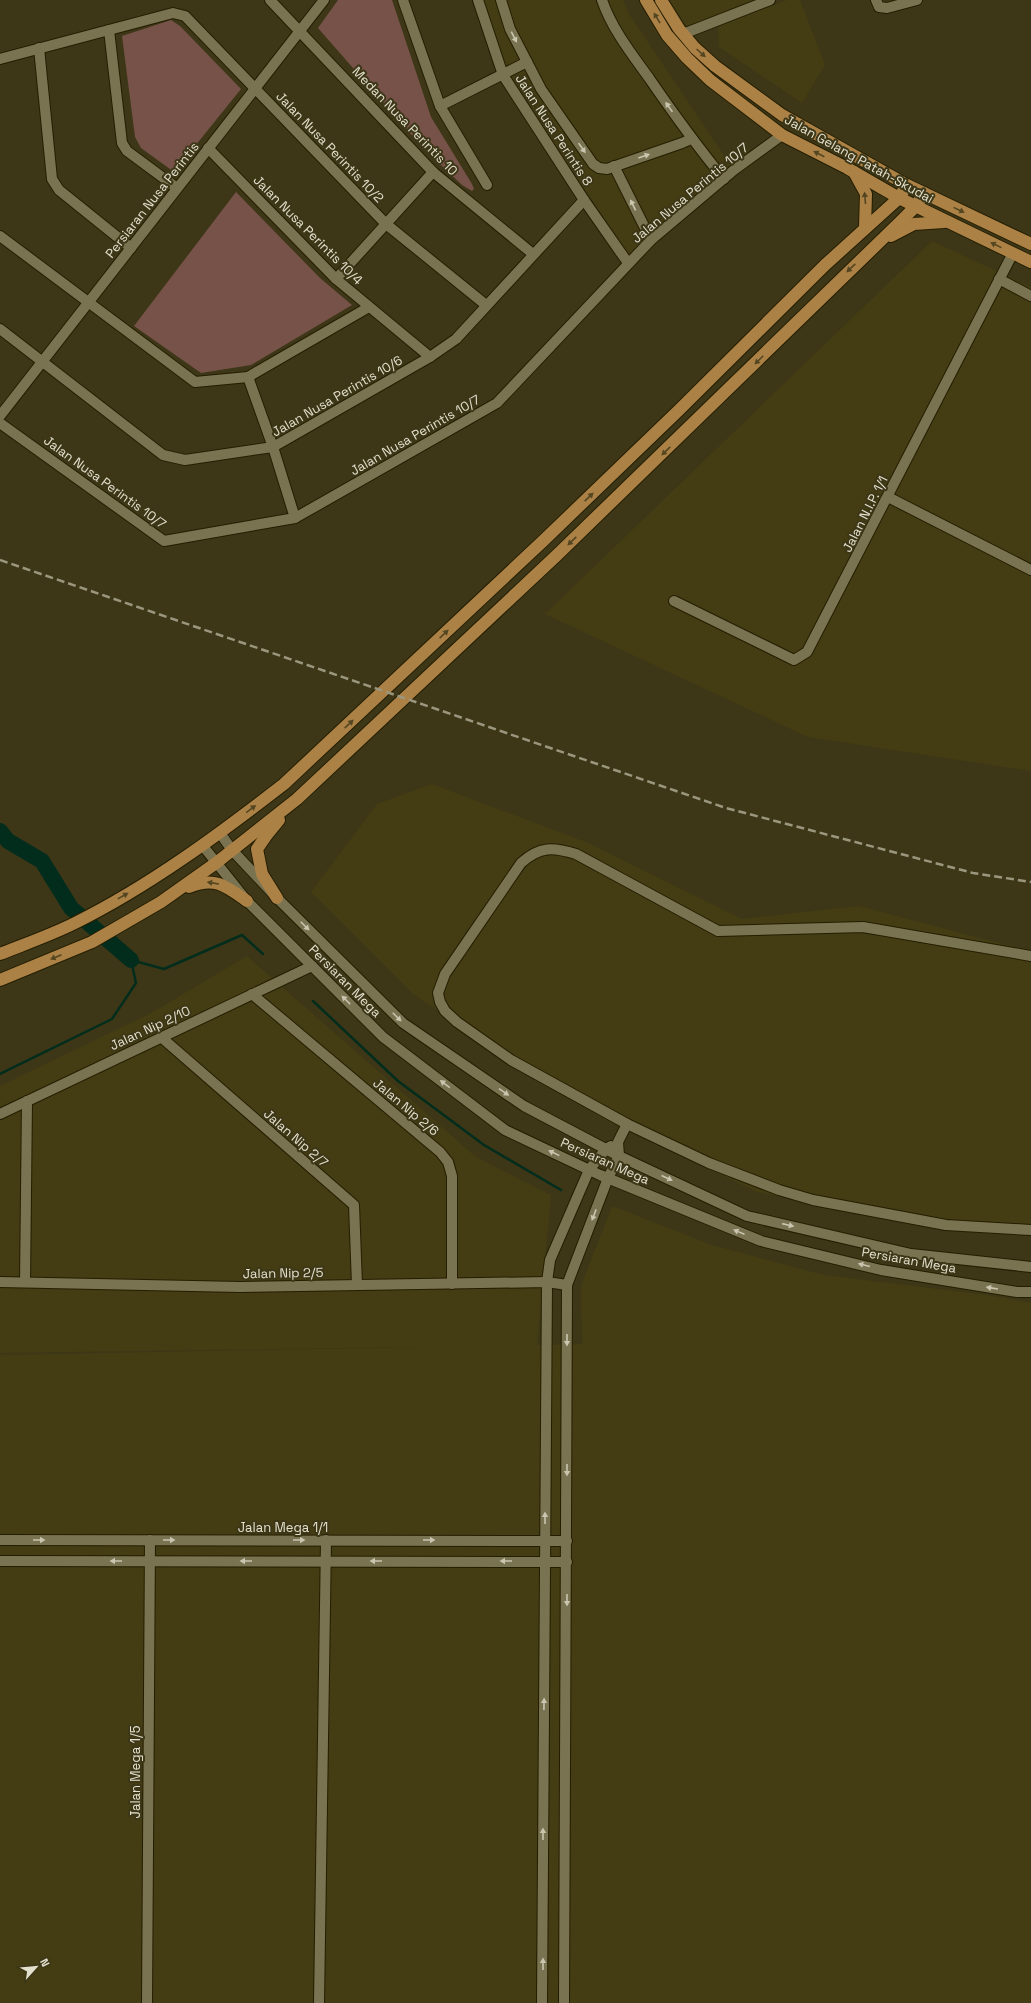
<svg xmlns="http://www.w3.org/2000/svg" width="1031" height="2003" font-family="'Space Grotesk',sans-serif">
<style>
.built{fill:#443c13}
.green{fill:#765249}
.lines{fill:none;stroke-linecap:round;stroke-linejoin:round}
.stream{stroke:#022d1d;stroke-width:2.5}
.river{stroke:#022d1d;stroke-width:16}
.minor-casing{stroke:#241e00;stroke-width:12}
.major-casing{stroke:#241e00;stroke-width:14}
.minor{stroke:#7a7351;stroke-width:10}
.major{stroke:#ac8146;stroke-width:12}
.rail{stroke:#9b977f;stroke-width:2.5;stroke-dasharray:8 4;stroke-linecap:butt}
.oneway{fill:#534620}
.oneway2{fill:#c9c5af}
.labels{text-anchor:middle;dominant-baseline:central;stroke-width:4;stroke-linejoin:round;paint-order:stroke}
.street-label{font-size:13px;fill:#e3e0ce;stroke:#3d3717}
</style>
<rect width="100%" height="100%" fill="#3d3717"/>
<g class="built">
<path d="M482 0H623L629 14 734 170 632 260 507 73Z"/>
<path d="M669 0H770L690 31Z"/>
<path d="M787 0H800L825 65 802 103 719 47 718 26Z"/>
<path d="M932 241 1031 287V771L808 737 545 614Z"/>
<path d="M432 784 586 842 742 919 859 906 1026 950H1031V1234H987L757 1192 603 1119 413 994 311 892 377 804Z"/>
<path d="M247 956 476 1157 551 1195 537 1345 582 1344 581 1286 612 1206 712 1245 824 1275 987 1295 1031 1303V2003H0V1355L420 1347 0 1353V1086L153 1012Z"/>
</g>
<g class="green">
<path d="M338 0H392L431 117 472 184 474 189 472 191 462 185 422 147 318 28Z"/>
<path d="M171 20 180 26 241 89 174 172 141 148 135 137 122 36Z"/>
<path d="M236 192 320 278 352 305 251 365 201 373 134 326Z"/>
</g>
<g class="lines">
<g class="stream">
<path d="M313 1001 398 1081 484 1145 561 1190"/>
<path d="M0 1074 112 1019 136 983 131 960 164 969 242 935 263 954"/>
</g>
<path class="river" d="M0 831 8 841 42 861 71 908 131 960"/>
<defs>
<g id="minor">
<path d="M270 0 433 172 533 254"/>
<path d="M403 0 440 106 487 185"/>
<path d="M478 0 503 75 584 200 628 263"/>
<path d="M501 0 510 29 541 89 593 164 599 168 607 169 682 143 691 139"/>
<path d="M602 0C612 29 631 53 649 78 673 113 697 146 724 179"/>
<path d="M876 0 879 7 887 8 917 0"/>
<path d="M109 30 122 143 127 151 177 188"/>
<path d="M683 34 770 0"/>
<path d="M39 48 52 179 59 190 131 248"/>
<path d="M0 59 173 13 185 16 386 224 486 305"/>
<path d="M440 106 527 62"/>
<path d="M208 148 336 279 430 357"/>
<path d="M614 166 651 240"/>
<path d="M0 236 195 382 248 377 369 307"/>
<path d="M336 279 433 172"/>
<path d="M999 279 1031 296"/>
<path d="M0 329 163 455 185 460 273 447 430 357 456 339 584 200"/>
<path d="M248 377 273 447 295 518"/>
<path d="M0 416 324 0"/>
<path d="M0 423 164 541 295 518 497 403 651 240 734 170 782 135"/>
<path d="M888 497 1031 570"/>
<path d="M674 601 794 660 807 652 1013 253"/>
<path d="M220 833 232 850 277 898 403 1023 524 1106 619 1156 747 1216 911 1254 1031 1267"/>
<path d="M203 846 247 901 383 1037 505 1130 600 1175 761 1241 881 1270 1017 1292H1031"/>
<path d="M1031 956 863 927 718 931 576 854C553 847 540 846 521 863L445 974 438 993 440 1002 445 1011 457 1022 511 1060 627 1124 709 1163 779 1190 813 1200 946 1225 1031 1230"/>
<path d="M252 994 440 1152 448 1162 452 1176V1284"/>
<path d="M161 1037 354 1205 357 1285"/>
<path d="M0 1114 312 966"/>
<path d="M0 1282 240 1287 547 1282 567 1285"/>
<path d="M25 1282 27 1101"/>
<path d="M0 1540 567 1541"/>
<path d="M0 1561 567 1562"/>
<path d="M147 2003 150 1540"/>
<path d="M319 2003 326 1540"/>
<path d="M542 2003 547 1282 550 1260 589 1170 606 1149 611 1146"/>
<path d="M564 2003 567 1285 608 1178 619 1156 618 1142 627 1124"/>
</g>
<g id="major">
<path d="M646 0 667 35 687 58 710 80 782 135 847 168 899 198 1031 262"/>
<path d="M661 0 679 29 695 48 715 66 782 115 907 185 1031 244"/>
<path d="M854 172 866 194 865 227"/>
<path d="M891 236 914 224 944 222"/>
<path d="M189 887C215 876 226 886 247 901"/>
<path d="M277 898 262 874 257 849 266 836 279 820"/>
<path d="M0 954C25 944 51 935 75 923 151 885 218 835 284 784L543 541 679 410 825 265 899 198 907 185"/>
<path d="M0 980 92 942 161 902 216 863 297 799 557 555 900 222 916 206 924 193"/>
</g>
</defs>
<use href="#minor" class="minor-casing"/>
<use href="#major" class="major-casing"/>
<use href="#minor" class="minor"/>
<use href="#major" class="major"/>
<path class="rail" d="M0 560 726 808 973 873 1031 882"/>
</g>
<defs><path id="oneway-solid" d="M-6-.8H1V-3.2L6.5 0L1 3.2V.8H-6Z"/></defs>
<g class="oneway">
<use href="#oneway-solid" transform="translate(657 18) rotate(-121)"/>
<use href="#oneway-solid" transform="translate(701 53) rotate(42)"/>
<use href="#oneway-solid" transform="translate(819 154) rotate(-153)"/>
<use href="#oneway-solid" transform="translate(865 198) rotate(-95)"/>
<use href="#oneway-solid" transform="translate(959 210) rotate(26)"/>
<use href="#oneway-solid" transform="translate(996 245) rotate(-154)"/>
<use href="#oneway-solid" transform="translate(851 268) rotate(137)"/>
<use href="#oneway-solid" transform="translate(759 360) rotate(135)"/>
<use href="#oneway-solid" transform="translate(666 451) rotate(136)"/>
<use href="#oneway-solid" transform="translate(589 497) rotate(-44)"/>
<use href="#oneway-solid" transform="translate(572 541) rotate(136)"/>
<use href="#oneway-solid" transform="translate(444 634) rotate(-43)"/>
<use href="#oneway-solid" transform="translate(349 724) rotate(-43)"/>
<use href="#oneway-solid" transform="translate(251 809) rotate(-37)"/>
<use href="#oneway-solid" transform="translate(213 883) rotate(-171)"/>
<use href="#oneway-solid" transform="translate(123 896) rotate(-29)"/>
<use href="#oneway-solid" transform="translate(56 957) rotate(157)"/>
</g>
<g class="oneway2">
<use href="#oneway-solid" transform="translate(514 37) rotate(63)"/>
<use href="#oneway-solid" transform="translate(669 107) rotate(-125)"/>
<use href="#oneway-solid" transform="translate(582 148) rotate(55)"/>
<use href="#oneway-solid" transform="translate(644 156) rotate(-19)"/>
<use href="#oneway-solid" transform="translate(633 205) rotate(-116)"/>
<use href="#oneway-solid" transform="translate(305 926) rotate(45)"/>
<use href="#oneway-solid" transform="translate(346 1000) rotate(-135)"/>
<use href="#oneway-solid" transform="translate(397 1017) rotate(45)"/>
<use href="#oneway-solid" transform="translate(445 1084) rotate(-143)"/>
<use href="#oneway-solid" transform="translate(504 1092) rotate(34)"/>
<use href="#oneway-solid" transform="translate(554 1153) rotate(-154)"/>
<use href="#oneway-solid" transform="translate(667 1178) rotate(25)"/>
<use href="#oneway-solid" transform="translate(594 1215) rotate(111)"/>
<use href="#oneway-solid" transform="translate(788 1225) rotate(13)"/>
<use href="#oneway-solid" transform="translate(739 1232) rotate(-158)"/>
<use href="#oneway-solid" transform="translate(864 1265) rotate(-166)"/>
<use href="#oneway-solid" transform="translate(992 1288) rotate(-171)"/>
<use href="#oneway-solid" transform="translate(567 1340) rotate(90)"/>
<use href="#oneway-solid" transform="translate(567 1470) rotate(90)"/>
<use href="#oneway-solid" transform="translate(545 1518) rotate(-90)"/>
<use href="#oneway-solid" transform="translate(39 1540)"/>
<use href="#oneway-solid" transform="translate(169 1540)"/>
<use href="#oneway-solid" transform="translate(299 1540)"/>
<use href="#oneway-solid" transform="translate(429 1540)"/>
<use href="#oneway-solid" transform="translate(116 1561) rotate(-180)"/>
<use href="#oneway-solid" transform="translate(246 1561) rotate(-180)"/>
<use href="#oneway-solid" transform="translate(376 1561) rotate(-180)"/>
<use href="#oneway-solid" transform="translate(506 1561) rotate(-180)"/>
<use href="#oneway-solid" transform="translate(567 1600) rotate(90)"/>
<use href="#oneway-solid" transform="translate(544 1704) rotate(-89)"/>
<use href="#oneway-solid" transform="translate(543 1834) rotate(-90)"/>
<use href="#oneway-solid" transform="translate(543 1964) rotate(-90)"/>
</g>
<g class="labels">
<g class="street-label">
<text transform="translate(405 121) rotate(46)">Medan Nusa Perintis 10</text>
<text transform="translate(554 130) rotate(57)">Jalan Nusa Perintis 8</text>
<text transform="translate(330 147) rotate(46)">Jalan Nusa Perintis 10/2</text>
<text transform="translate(859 159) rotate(29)">Jalan Gelang Patah-Skudai</text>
<text transform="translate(690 193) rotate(-40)">Jalan Nusa Perintis 10/7</text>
<text transform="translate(152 200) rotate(-52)">Persiaran Nusa Perintis</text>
<text transform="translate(308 230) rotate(45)">Jalan Nusa Perintis 10/4</text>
<text transform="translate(337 396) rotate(-30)">Jalan Nusa Perintis 10/6</text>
<text transform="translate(415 435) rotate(-30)">Jalan Nusa Perintis 10/7</text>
<text transform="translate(105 482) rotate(36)">Jalan Nusa Perintis 10/7</text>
<text transform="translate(865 514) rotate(-63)">Jalan N.I.P. 1/1</text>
<text transform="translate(345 981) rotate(45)">Persiaran Mega</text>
<text transform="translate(150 1028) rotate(-25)">Jalan Nip 2/10</text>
<text transform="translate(406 1107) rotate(40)">Jalan Nip 2/6</text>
<text transform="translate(296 1138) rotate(41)">Jalan Nip 2/7</text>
<text transform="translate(605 1161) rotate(24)">Persiaran Mega</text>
<text transform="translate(909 1260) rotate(10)">Persiaran Mega</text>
<text transform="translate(283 1273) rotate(-1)">Jalan Nip 2/5</text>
<text x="283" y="1527">Jalan Mega 1/1</text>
<text transform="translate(135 1772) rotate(-90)">Jalan Mega 1/5</text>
</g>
</g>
<g transform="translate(36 1967) rotate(63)" stroke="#3d3717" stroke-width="3" paint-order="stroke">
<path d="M0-3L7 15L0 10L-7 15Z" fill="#e3e0ce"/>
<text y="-6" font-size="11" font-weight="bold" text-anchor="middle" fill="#e3e0ce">N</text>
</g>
</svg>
